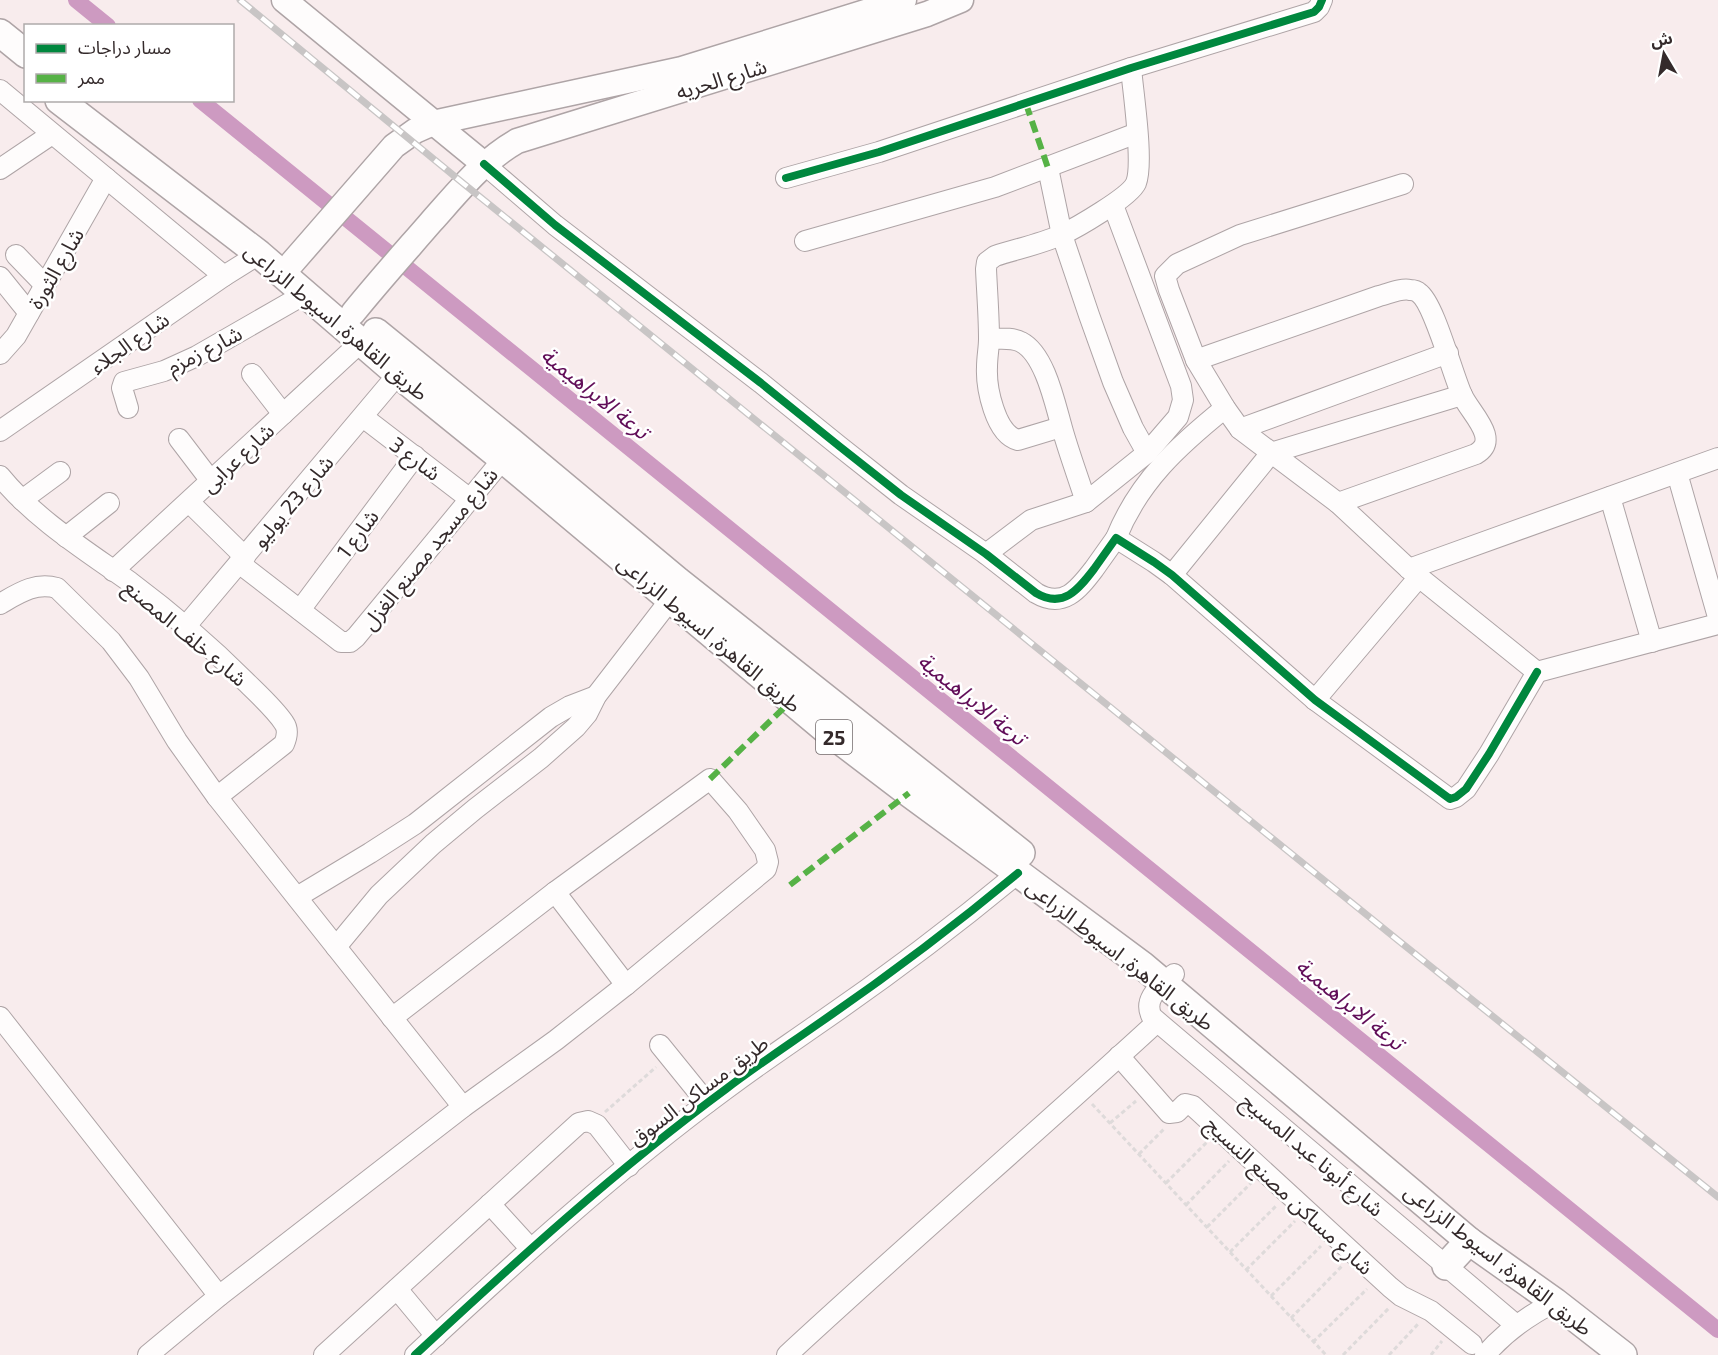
<svg xmlns="http://www.w3.org/2000/svg" width="1718" height="1355" font-family="'Exo 2','Noto Sans Arabic',sans-serif">
<style>
.lines{fill:none;stroke-linecap:round;stroke-linejoin:round}
.canal{stroke:#cd9ac1;stroke-width:16}
.minor-casing{stroke:#aea4a6;stroke-width:22}
.major-casing{stroke:#aea4a6;stroke-width:27}
.highway-casing{stroke:#aea4a6;stroke-width:30}
.path{stroke:#dedada;stroke-width:3;stroke-dasharray:4.5 3;stroke-linecap:butt}
.minor{stroke:#fefcfc;stroke-width:20}
.major{stroke:#fefcfc;stroke-width:24}
.highway{stroke:#fefcfc;stroke-width:27}
.rail-casing{stroke:#c8c5c5;stroke-width:7}
.rail{stroke:#fff;stroke-width:4.5;stroke-dasharray:14;stroke-linecap:butt}
.quiet{stroke:#56b246;stroke-width:6;stroke-dasharray:12 6;stroke-linecap:butt}
.cycleway-casing{stroke:#fff;stroke-width:11}
.cycleway{stroke:#00873e;stroke-width:8}
.labels{text-anchor:middle;dominant-baseline:central;stroke-width:5;stroke-linejoin:round;paint-order:stroke}
.shield{fill:#fff;stroke:#716a6b;stroke-width:1.5}
.shield-label{font-size:20px;font-weight:bold;fill:#342a2b}
.street-label{font-size:21px;fill:#342a2b;stroke:#fff}
.water-label{font-size:22px;font-style:italic;fill:#610d58;stroke:#fff}
</style>
<rect width="100%" height="100%" fill="#f8eced"/>
<g class="lines">
<g class="canal">
<path d="M76 0 108 26"/>
<path d="M200 100 1718 1330"/>
</g>
<defs>
<g id="minor">
<path d="M0 90 224 276"/>
<path d="M484 164 555 225 761 383 839 446 901 495 986 554 1036 593C1063 609 1078 590 1094 569 1101 559 1109 548 1116 538L1154 562 1172 575 1315 700 1450 799 1456 797 1466 789 1489 754 1537 672"/>
<path d="M1048 168 1062 235 1089 315 1113 382 1133 428 1147 453"/>
<path d="M0 169 52 134"/>
<path d="M786 178 879 152 1131 68 1314 12 1319 7 1322 0"/>
<path d="M1403 184 1240 235 1177 264 1165 276 1169 290 1196 360 1225 408 1240 429 1338 503 1409 569 1537 672 1718 624"/>
<path d="M805 241 995 187 1137 133"/>
<path d="M16 255 45 285"/>
<path d="M0 277 29 313"/>
<path d="M989 339C999 339 1012 337 1021 342 1045 354 1055 404 1062 428 1069 453 1078 477 1086 502"/>
<path d="M0 354 16 336 106 178"/>
<path d="M1196 360 1379 296C1388 294 1401 288 1410 290 1414 290 1417 291 1419 293 1434 303 1453 376 1462 395 1470 413 1501 439 1476 454L1338 503"/>
<path d="M252 374 283 414"/>
<path d="M128 408 122 388 124 382 164 371 197 356 305 294"/>
<path d="M363 417 470 499"/>
<path d="M1061 427 1018 440C995 434 986 387 987 367 987 357 989 348 989 339 989 316 987 292 986 269L987 262 995 256C1017 249 1040 244 1061 235 1076 228 1130 197 1136 183 1144 163 1133 92 1131 68"/>
<path d="M1240 429 1448 353"/>
<path d="M0 431 224 276 259 254"/>
<path d="M179 439 211 481"/>
<path d="M1677 473 1718 617"/>
<path d="M0 476C35 519 85 550 130 582 170 612 209 645 244 680 256 692 275 709 284 723 289 730 287 737 284 744L217 797"/>
<path d="M1610 497 1652 642"/>
<path d="M22 500 60 472"/>
<path d="M189 502 245 557"/>
<path d="M66 537 109 503"/>
<path d="M1116 538C1139 481 1178 446 1225 408"/>
<path d="M986 554 1031 520 1086 502 1147 453 1178 417 1183 400 1181 386 1113 205"/>
<path d="M239 563 341 642H350L356 637 503 459"/>
<path d="M1409 569 1718 458"/>
<path d="M113 571 361 342"/>
<path d="M1172 575 1271 453 1462 395"/>
<path d="M0 604C19 593 35 582 57 588L111 641 139 678 177 741 217 797 463 1107"/>
<path d="M300 610 415 456"/>
<path d="M185 627 398 374"/>
<path d="M1315 700 1419 577"/>
<path d="M555 892 626 985"/>
<path d="M297 897 370 853 415 824 551 717 570 706 596 696"/>
<path d="M336 947 379 895 433 844 475 809 541 758 576 727 587 714 596 696 670 600"/>
<path d="M1174 974C1161 986 1142 998 1152 1017L1516 1325"/>
<path d="M0 1017 219 1296"/>
<path d="M660 1045 707 1103"/>
<path d="M1119 1056 1169 1113 1177 1112 1185 1104 1193 1106 1390 1287 1401 1296 1431 1311 1472 1344"/>
<path d="M490 1204 530 1248"/>
<path d="M397 1289 436 1336"/>
<path d="M148 1355 219 1296 463 1107 556 1040 626 985 766 869 768 862 765 850 738 811 710 779 555 892 392 1018"/>
<path d="M324 1355 579 1123 588 1121 597 1125 629 1166"/>
<path d="M415 1355C515 1262 616 1170 726 1089 755 1067 785 1047 815 1026 885 978 953 927 1018 873"/>
<path d="M787 1355C909 1242 1035 1134 1157 1022"/>
<path d="M1485 1355C1505 1332 1527 1316 1555 1302"/>
</g>
<g id="major">
<path d="M284 0 484 164"/>
<path d="M292 263 394 146 415 131 433 123 682 69 904 0"/>
<path d="M353 313C378 282 405 252 431 222 458 192 482 161 517 141L927 14 961 0"/>
</g>
<g id="highway">
<path d="M0 33 26 54"/>
<path d="M59 100 259 254 398 374 503 459 825 729 909 793 1018 873 1142 965 1469 1241 1555 1302 1623 1355"/>
<path d="M376 332 510 441 678 581 1021 853"/>
<path d="M1446 1266 1469 1241"/>
</g>
</defs>
<use href="#minor" class="minor-casing"/>
<use href="#major" class="major-casing"/>
<use href="#highway" class="highway-casing"/>
<g class="path">
<path d="M1092 1104 1326 1355"/>
<path d="M605 1112 656 1067"/>
<path d="M1110 1123 1136 1101"/>
<path d="M1139 1154 1164 1129"/>
<path d="M1166 1183 1207 1142"/>
<path d="M1186 1205 1229 1161"/>
<path d="M1207 1227 1252 1182"/>
<path d="M1230 1252 1277 1205"/>
<path d="M1246 1270 1295 1221"/>
<path d="M1271 1296 1321 1246"/>
<path d="M1291 1318 1343 1265"/>
<path d="M1313 1342 1367 1289"/>
<path d="M1343 1355 1389 1308"/>
<path d="M1389 1355 1419 1323"/>
<path d="M1431 1355 1442 1341"/>
</g>
<use href="#minor" class="minor"/>
<use href="#major" class="major"/>
<use href="#highway" class="highway"/>
<defs>
<path id="rail" d="M240 0 464 184 1399 941 1718 1197"/>
</defs>
<use href="#rail" class="rail-casing"/>
<use href="#rail" class="rail"/>
<g class="quiet">
<path d="M1026 104 1048 168"/>
<path d="M710 779 791 701"/>
<path d="M790 885 909 793"/>
</g>
<defs>
<g id="cycleway">
<path d="M484 164 555 225 761 383 839 446 901 495 986 554 1036 593C1063 609 1078 590 1094 569 1101 559 1109 548 1116 538L1154 562 1172 575 1315 700 1450 799 1456 797 1466 789 1489 754 1537 672"/>
<path d="M786 178 879 152 1131 68 1314 12 1319 7 1322 0"/>
<path d="M415 1355C515 1262 616 1170 726 1089 755 1067 785 1047 815 1026 885 978 953 927 1018 873"/>
</g>
</defs>
<use href="#cycleway" class="cycleway-casing"/>
<use href="#cycleway" class="cycleway"/>
</g>
<g class="labels">
<rect class="shield" x="816" y="720" width="36" height="34" rx="4.5"/>
<g class="shield-label">
<text x="834" y="737">25</text>
</g>
<g class="street-label">
<text transform="translate(721 78) rotate(-17)">شارع الحريه</text>
<text transform="translate(55 268) rotate(-60)">شارع الثورة</text>
<text transform="translate(337 321) rotate(40)">طريق القاهرة, اسيوط الزراعى</text>
<text transform="translate(129 342) rotate(-35)">شارع الجلاء</text>
<text transform="translate(204 349) rotate(-27)">شارع زمزم</text>
<text transform="translate(237 457) rotate(-43)">شارع عرابى</text>
<text transform="translate(416 458) rotate(37)">شارع 3</text>
<text transform="translate(292 501) rotate(-50)">شارع 23 يوليو</text>
<text transform="translate(357 533) rotate(-53)">شارع 1</text>
<text transform="translate(429 548) rotate(-51)">شارع مسجد مصنع الغزل</text>
<text transform="translate(186 632) rotate(40)">شارع خلف المصنع</text>
<text transform="translate(710 633) rotate(40)">طريق القاهرة, اسيوط الزراعى</text>
<text transform="translate(1121 954) rotate(38)">طريق القاهرة, اسيوط الزراعى</text>
<text transform="translate(698 1090) rotate(-37)">طريق مساكن السوق</text>
<text transform="translate(1313 1154) rotate(40)">شارع أبونا عبد المسيح</text>
<text transform="translate(1290 1195) rotate(43)">شارع مساكن مصنع النسيج</text>
<text transform="translate(1499 1259) rotate(38)">طريق القاهرة, اسيوط الزراعى</text>
</g>
<g class="water-label">
<text transform="translate(596 392) rotate(39)">ترعة الابراهيمية</text>
<text transform="translate(973 698) rotate(39)">ترعة الابراهيمية</text>
<text transform="translate(1351 1003) rotate(39)">ترعة الابراهيمية</text>
</g>
</g>
<rect x="24" y="24" width="210" height="78" fill="#ffffff" stroke="#aeaaaa" stroke-width="1.5"/>
<rect x="36" y="44" width="30" height="9" fill="#00873e" stroke="#aeaaaa" stroke-width="1.5"/>
<text x="78" y="54" font-size="18" fill="#342a2b">مسار دراجات</text>
<rect x="36" y="74" width="30" height="9" fill="#56b246" stroke="#aeaaaa" stroke-width="1.5"/>
<text x="78" y="84" font-size="18" fill="#342a2b">ممر</text>
<g transform="translate(1664 54) rotate(350)" stroke="#ffffff" stroke-width="4.5" paint-order="stroke">
<path d="M0-4.5L10 22L0 15L-10 22Z" fill="#342a2b"/>
<text y="-9" font-size="16" font-weight="bold" text-anchor="middle" fill="#342a2b">ش</text>
</g>
</svg>
